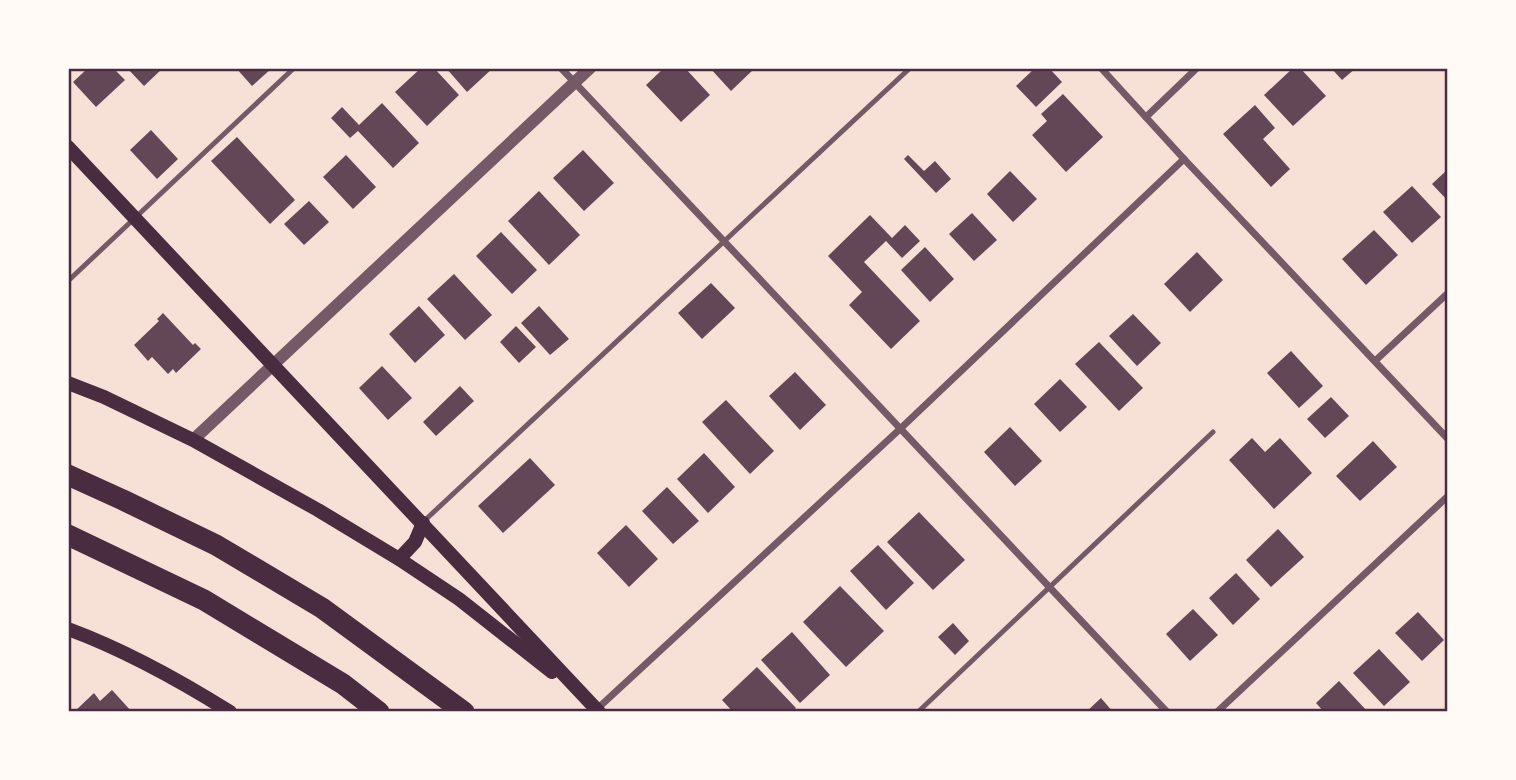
<svg xmlns="http://www.w3.org/2000/svg" width="1516" height="780" font-family="'Varela Round',sans-serif">
<style>
.building{fill:#644757}
.lines{fill:none;stroke-linecap:round;stroke-linejoin:round}
.service{stroke:#755966;stroke-width:5}
.minor{stroke:#755966;stroke-width:7}
.tertiary{stroke:#755966;stroke-width:12}
.secondary{stroke:#4a2c40;stroke-width:14}
.motorway{stroke:#4a2c40;stroke-width:21}
.neatline{fill:none;stroke:#4a2c40;stroke-width:2.5}
</style>
<rect width="100%" height="100%" fill="#f7e1d7"/>
<g class="building">
<path d="M88 68H113L125 80 96 107 73 82Z"/>
<path d="M127 68H163L144 86Z"/>
<path d="M236 68H272L252 86Z"/>
<path d="M421 68H434L459 95 427 126 395 92Z"/>
<path d="M446 68H493L467 92Z"/>
<path d="M664 68H685L710 95 681 122 646 85Z"/>
<path d="M710 68H755L731 91Z"/>
<path d="M1035 68H1049L1062 82 1036 107 1016 86Z"/>
<path d="M1293 68H1300L1326 96 1293 126 1264 95Z"/>
<path d="M1331 68H1356L1342 80Z"/>
<path d="M1063 94 1103 137 1066 172 1032 135 1047 121 1041 114Z"/>
<path d="M382 103 419 143 393 168 358 131 350 138 331 118 342 107 359 125Z"/>
<path d="M1255 105 1275 128 1263 139 1290 169 1271 187 1223 134Z"/>
<path d="M151 130 178 159 157 179 130 150Z"/>
<path d="M237 137 295 200 270 224 211 161Z"/>
<path d="M583 150 614 183 584 211 553 178Z"/>
<path d="M346 155 376 187 353 209 323 177Z"/>
<path d="M908 155 924 171 935 161 951 179 936 193 904 159Z"/>
<path d="M1448 169V201L1432 184Z"/>
<path d="M1010 171 1037 199 1013 222 987 194Z"/>
<path d="M1412 186 1441 217 1412 243 1383 212Z"/>
<path d="M539 191 580 235 549 265 508 221Z"/>
<path d="M309 201 329 222 304 245 284 224Z"/>
<path d="M972 213 997 240 974 261 949 234Z"/>
<path d="M870 215 892 238 905 225 920 241 902 258 886 241 864 262 920 321 891 349 849 305 862 292 828 256Z"/>
<path d="M1374 230 1398 255 1366 285 1342 259Z"/>
<path d="M501 232 537 270 512 294 476 256Z"/>
<path d="M925 247 954 279 930 302 901 270Z"/>
<path d="M1197 252 1223 280 1190 312 1164 284Z"/>
<path d="M454 274 492 315 465 340 427 299Z"/>
<path d="M711 283 735 308 702 339 678 313Z"/>
<path d="M419 306 445 335 415 363 389 334Z"/>
<path d="M539 306 569 339 550 355 521 323Z"/>
<path d="M163 313 193 345 195 343 201 349 176 373 173 369 168 374 152 357 148 361 134 345 159 321 157 319Z"/>
<path d="M1133 314 1161 343 1137 366 1109 336Z"/>
<path d="M516 326 536 347 519 363 500 342Z"/>
<path d="M1099 342 1143 388 1119 411 1075 364Z"/>
<path d="M1291 351 1323 386 1299 408 1267 373Z"/>
<path d="M382 366 412 398 388 420 359 388Z"/>
<path d="M795 372 826 405 800 430 769 396Z"/>
<path d="M1060 379 1087 407 1060 432 1034 404Z"/>
<path d="M460 386 474 401 436 436 423 422Z"/>
<path d="M1331 397 1349 416 1325 438 1307 419Z"/>
<path d="M726 400 774 451 750 474 702 422Z"/>
<path d="M1010 427 1042 461 1015 486 984 452Z"/>
<path d="M1252 438 1265 452 1280 438 1312 473 1274 509 1229 460Z"/>
<path d="M1373 441 1397 467 1360 501 1336 476Z"/>
<path d="M704 453 735 487 708 513 677 479Z"/>
<path d="M530 458 555 485 503 533 478 506Z"/>
<path d="M667 487 699 521 673 544 642 511Z"/>
<path d="M919 512 965 560 933 590 887 542Z"/>
<path d="M626 525 658 559 629 587 597 553Z"/>
<path d="M1278 529 1304 557 1271 587 1246 560Z"/>
<path d="M878 545 914 583 886 610 850 571Z"/>
<path d="M1236 573 1260 599 1233 625 1209 598Z"/>
<path d="M840 586 884 631 846 667 803 622Z"/>
<path d="M1193 609 1218 635 1190 661 1166 634Z"/>
<path d="M1418 612 1444 640 1422 661 1395 633Z"/>
<path d="M953 623 969 641 955 655 938 637Z"/>
<path d="M792 632 830 675 800 703 761 660Z"/>
<path d="M1379 649 1410 682 1384 706 1353 673Z"/>
<path d="M757 667 796 708 792 712H733L722 700Z"/>
<path d="M1339 681 1368 712H1324L1316 703Z"/>
<path d="M112 690 132 712H74L94 693 100 701Z"/>
<path d="M1101 698 1113 712H1086Z"/>
</g>
<g class="lines">
<g class="service">
<path d="M68 281 294 68"/>
<path d="M423 522 910 68"/>
<path d="M918 712 1213 432"/>
</g>
<g class="minor">
<path d="M561 68 1167 712"/>
<path d="M1101 68 1184 159 1448 439"/>
<path d="M1146 117 1197 68"/>
<path d="M1375 361 1448 293"/>
<path d="M597 709 900 429 1184 159"/>
<path d="M1217 712 1448 496"/>
</g>
<path class="tertiary" d="M193 440 590 68"/>
<g class="secondary">
<path d="M68 147 599 712"/>
<path d="M68 383 104 397 193 440 318 510 399 559 459 599 552 672"/>
<path d="M399 559 415 542 423 523"/>
<path d="M68 629C125 650 179 680 230 712"/>
</g>
<g class="motorway">
<path d="M68 475 123 500 216 545 322 608 464 712"/>
<path d="M68 535 204 600 343 684 379 712"/>
</g>
</g>
<rect width="1516" height="780" fill="none" stroke="#fffaf5" stroke-width="140"/>
<rect x="70" y="70" width="1376" height="640" class="neatline"/>
</svg>
